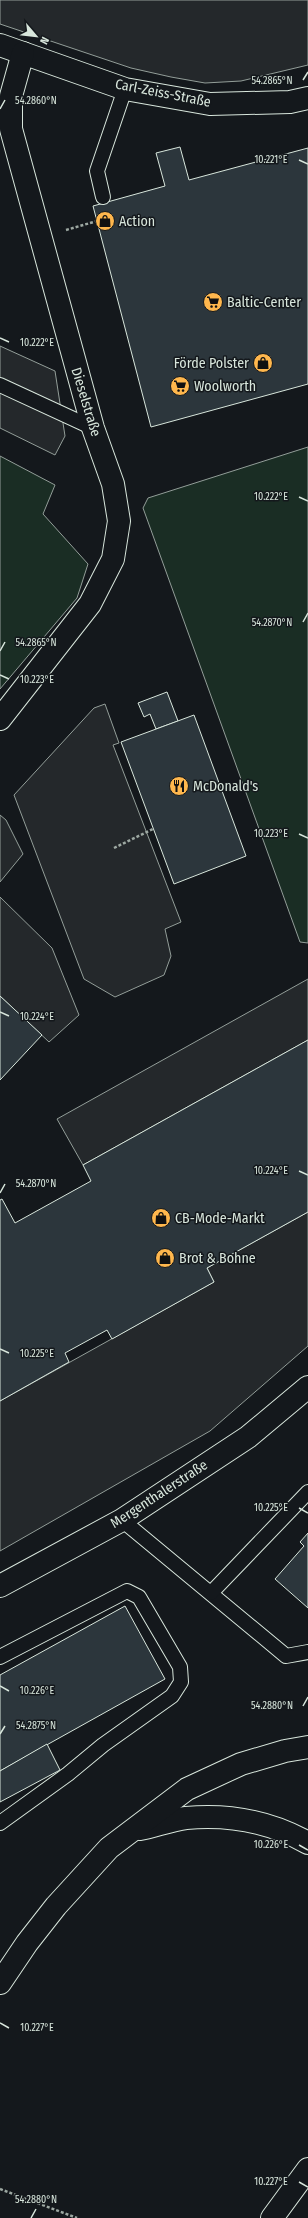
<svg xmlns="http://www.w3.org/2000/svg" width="308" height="2218" font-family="'Fira Sans Condensed',sans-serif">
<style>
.green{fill:#1a2d24;stroke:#939e99}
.parking{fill:#24282b;stroke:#939e99}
.building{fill:#2c363c;stroke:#d8e6dc}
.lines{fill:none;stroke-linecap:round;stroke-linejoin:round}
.service-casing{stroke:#d8e6dc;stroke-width:16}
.minor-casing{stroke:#d8e6dc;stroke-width:24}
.trunk-casing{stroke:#d8e6dc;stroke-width:24}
.path{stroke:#9da8a2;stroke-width:2.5;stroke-dasharray:3 2;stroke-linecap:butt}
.service{stroke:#14181c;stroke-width:14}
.minor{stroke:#14181c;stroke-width:22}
.trunk{stroke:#14181c;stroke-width:22}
.ticks{fill:none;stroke:#d8e6dc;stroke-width:1.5}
.labels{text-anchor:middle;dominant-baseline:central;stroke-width:3;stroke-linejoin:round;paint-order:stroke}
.street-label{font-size:14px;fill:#d8e6dc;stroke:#14181c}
.poi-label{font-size:14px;fill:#d8e6dc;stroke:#14181c;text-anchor:start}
.ticks-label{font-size:10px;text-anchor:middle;fill:#d8e6dc;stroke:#14181c;stroke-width:3;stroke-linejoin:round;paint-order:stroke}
</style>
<rect width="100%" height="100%" fill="#14181c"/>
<g class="green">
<path d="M308 447V943L300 942 143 508 148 498Z"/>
<path d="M0 456 55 485 43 514 88 564 77 598 0 689Z"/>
</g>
<g class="parking">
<path d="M0 0H308V65L241 81 205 83 171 77 131 68 0 24Z"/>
<path d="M0 346 55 371 65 436 55 455 0 428Z"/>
<path d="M105 704 119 743 113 745 181 922 165 929 171 956 164 975 115 997 84 979 14 795 94 708Z"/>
<path d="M0 815 6 820 23 854 0 882Z"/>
<path d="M0 897 52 948 79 1015 49 1042 0 996Z"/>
<path d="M308 979V1040L83 1165 57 1119Z"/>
<path d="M308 1212V1346L210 1431 0 1551V1401L214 1282 207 1268Z"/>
</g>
<g class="building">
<path d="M180 147 189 180 308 148V384L151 427 93 206 165 186 156 153Z"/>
<path d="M167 692 178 721 156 729 150 714 144 717 138 703Z"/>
<path d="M194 715 246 856 174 884 121 742Z"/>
<path d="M0 996 42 1035 0 1080Z"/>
<path d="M308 1040V1212L207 1268 214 1282 112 1339 107 1330 65 1353 69 1362 0 1401V1200L2 1199 15 1223 91 1181 83 1165Z"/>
<path d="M308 1533V1608L275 1579 304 1546 300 1542Z"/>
<path d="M125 1606 165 1679 0 1771V1675Z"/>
<path d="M47 1744 60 1770 0 1802V1771Z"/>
</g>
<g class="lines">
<defs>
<g id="service">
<path d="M103 197 97 171 125 89"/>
<path d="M0 385 93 428"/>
<path d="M122 1520 286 1656 308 1652"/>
<path d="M211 1593 308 1492"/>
<path d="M0 1657 127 1591 139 1597 180 1667 181 1682 172 1696 103 1745 68 1774 0 1823"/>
</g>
<g id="minor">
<path d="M0 45 125 89 210 104 290 102 308 98"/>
<path d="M0 719 90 604 113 559 119 521 113 484 93 428 11 129V96L23 53"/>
<path d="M0 1586 122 1520 248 1437 308 1387"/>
</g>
<g id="trunk">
<path d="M140 1829C155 1826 171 1820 186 1818 229 1814 271 1822 308 1843"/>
<path d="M0 1983 27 1943 56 1906 109 1848 187 1789 241 1764 285 1751 308 1747"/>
<path d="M272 2218 308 2169"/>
</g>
</defs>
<use href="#service" class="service-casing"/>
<use href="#minor" class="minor-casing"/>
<use href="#trunk" class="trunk-casing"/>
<g class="path">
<path d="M66 230 97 221"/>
<path d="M114 848 153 829"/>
<path d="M0 2189 77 2218"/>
</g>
<use href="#service" class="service"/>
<use href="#minor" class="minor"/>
<use href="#trunk" class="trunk"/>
</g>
<path class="ticks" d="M303 80 308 72M0 109 5 100M299 160 308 164M0 338 9 342M299 497 308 501M303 622 308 613M0 651 5 642M0 675 9 679M299 834 308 838M0 1012 9 1016M299 1171 308 1175M0 1193 5 1184M0 1349 9 1353M299 1508 308 1513M0 1686 9 1691M303 1706 308 1697M0 1734 5 1726M299 1845 308 1850M0 2023 9 2028M299 2182 308 2187M31 2218 36 2209"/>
<defs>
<symbol id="shop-disc" viewBox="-11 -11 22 22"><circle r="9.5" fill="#ffb74d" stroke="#14181c"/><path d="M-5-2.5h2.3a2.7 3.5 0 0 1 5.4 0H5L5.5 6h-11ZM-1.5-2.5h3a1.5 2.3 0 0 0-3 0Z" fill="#111"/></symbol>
<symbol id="supermarket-disc" viewBox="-11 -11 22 22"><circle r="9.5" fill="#ffb74d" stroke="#14181c"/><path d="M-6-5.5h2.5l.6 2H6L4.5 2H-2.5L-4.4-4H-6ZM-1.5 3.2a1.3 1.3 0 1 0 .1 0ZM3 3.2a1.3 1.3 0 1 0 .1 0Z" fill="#111"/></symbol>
<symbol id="restaurant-disc" viewBox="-11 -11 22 22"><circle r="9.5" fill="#ffb74d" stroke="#14181c"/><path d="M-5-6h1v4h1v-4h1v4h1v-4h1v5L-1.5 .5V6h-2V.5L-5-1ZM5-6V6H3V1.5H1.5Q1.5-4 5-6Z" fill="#111"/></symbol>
</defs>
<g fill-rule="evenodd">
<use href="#shop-disc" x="94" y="210" width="22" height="22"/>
<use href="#supermarket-disc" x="202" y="291" width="22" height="22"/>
<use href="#shop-disc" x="252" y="352" width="22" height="22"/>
<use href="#supermarket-disc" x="169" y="375" width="22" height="22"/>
<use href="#restaurant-disc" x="168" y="775" width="22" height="22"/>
<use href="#shop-disc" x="150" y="1207" width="22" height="22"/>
<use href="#shop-disc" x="154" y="1247" width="22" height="22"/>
</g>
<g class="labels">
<g class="street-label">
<text transform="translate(163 93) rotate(11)">Carl-Zeiss-Straße</text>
<text transform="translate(86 402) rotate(73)">Dieselstraße</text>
<text transform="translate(159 1494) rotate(-33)">Mergenthalerstraße</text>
</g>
<g class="poi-label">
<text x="119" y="221">Action</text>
<text x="227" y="302">Baltic-Center</text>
<text x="249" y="363" text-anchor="end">Förde Polster</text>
<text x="194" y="386">Woolworth</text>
<text x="193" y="786">McDonald's</text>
<text x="175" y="1218">CB-Mode-Markt</text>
<text x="179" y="1258">Brot &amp; Bohne</text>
</g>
</g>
<g class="ticks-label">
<text x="272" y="84">54.2865°N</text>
<text x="36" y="104">54.2860°N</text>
<text x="271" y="163">10.221°E</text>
<text x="37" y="346">10.222°E</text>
<text x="271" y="500">10.222°E</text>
<text x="272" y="626">54.2870°N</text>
<text x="36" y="646">54.2865°N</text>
<text x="37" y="683">10.223°E</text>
<text x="271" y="837">10.223°E</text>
<text x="37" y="1020">10.224°E</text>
<text x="271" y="1174">10.224°E</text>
<text x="36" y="1187">54.2870°N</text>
<text x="37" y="1357">10.225°E</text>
<text x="271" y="1511">10.225°E</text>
<text x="37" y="1694">10.226°E</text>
<text x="272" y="1709">54.2880°N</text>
<text x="36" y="1729">54.2875°N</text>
<text x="271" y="1848">10.226°E</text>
<text x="37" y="2031">10.227°E</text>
<text x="271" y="2185">10.227°E</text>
<text x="36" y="2203">54.2880°N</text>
</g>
<g transform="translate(36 36) rotate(118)" stroke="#14181c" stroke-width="3" paint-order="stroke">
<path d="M0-3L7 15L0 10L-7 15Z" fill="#d8e6dc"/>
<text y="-6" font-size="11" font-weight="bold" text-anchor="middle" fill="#d8e6dc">N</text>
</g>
</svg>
